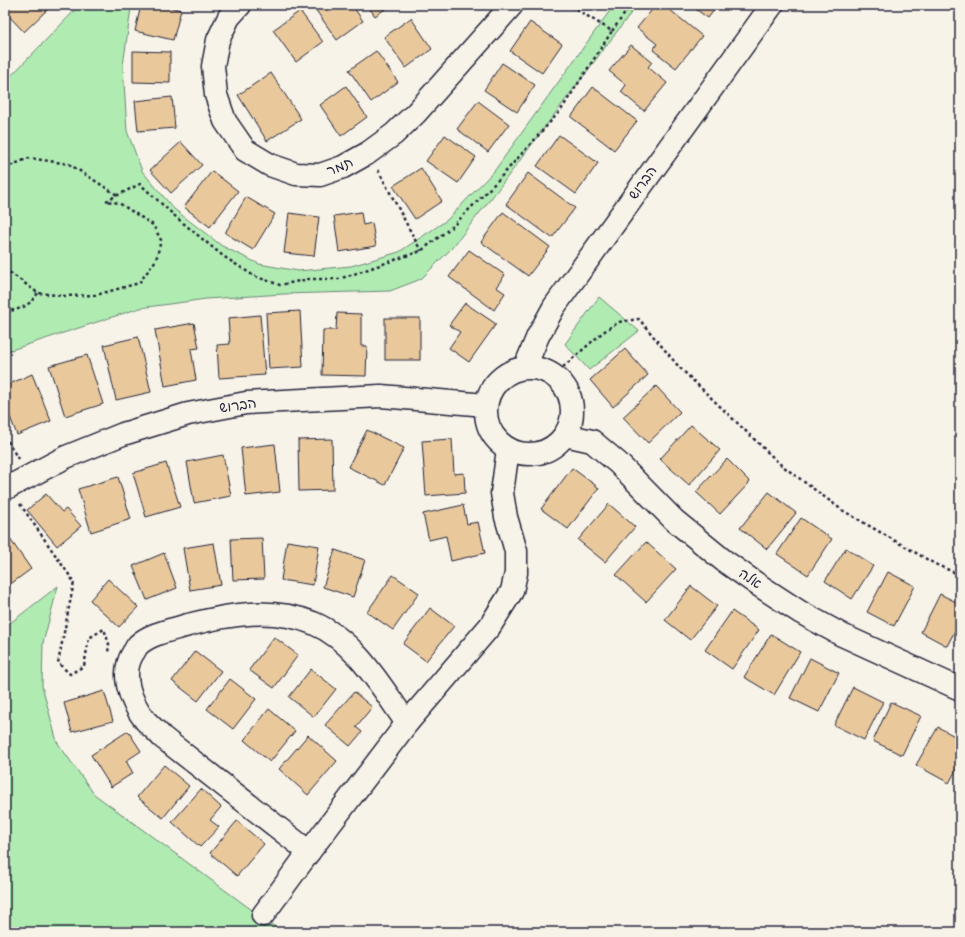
<svg xmlns="http://www.w3.org/2000/svg" width="965" height="937" font-family="Kalam,'Playpen Sans Hebrew',sans-serif">
<style>
.green{fill:#b0ecb2;stroke:#698776}
.building{fill:#e9c99c;stroke:#22223b}
.lines{fill:none;stroke-linecap:round;stroke-linejoin:round}
.street-casing{stroke:#22223b;stroke-width:25}
.path{stroke:#22223b;stroke-width:2.5;stroke-dasharray:3 3;stroke-linecap:butt}
.street{stroke:#f7f3e8;stroke-width:22}
.labels{text-anchor:middle;dominant-baseline:central;stroke-width:3;stroke-linejoin:round;paint-order:stroke}
.street-label{font-size:14px;fill:#22223b;stroke:#f7f3e8}
</style>
<rect width="100%" height="100%" fill="#f7f3e8"/>
<filter id="ink" filterUnits="userSpaceOnUse"><feTurbulence type="fractalNoise" baseFrequency=".025" numOctaves="2"/><feDisplacementMap in="SourceGraphic" scale="8" xChannelSelector="R" yChannelSelector="G"/><feConvolveMatrix kernelMatrix="1 2 1 2 8 2 1 2 1" color-interpolation-filters="sRGB"/></filter>
<g filter="url(#ink)">
<g class="green">
<path d="M80 5H133L131 8 123 66 127 131 142 171 174 209 222 246 259 264 298 271 351 266 399 252 447 220 495 170 614 5H637L493 196 451 249 421 279 390 291 283 294 206 299 140 308 5 352V82Z"/>
<path d="M599 297 639 331 589 370 565 344Z"/>
<path d="M58 586 43 643 42 686 57 742 94 794 282 932H5V627Z"/>
</g>
<g class="building">
<path d="M5 5H48L50 7 24 32 5 12Z"/>
<path d="M141 5H162L181 10 173 40 135 31Z"/>
<path d="M320 5H352L363 21 337 40 315 9Z"/>
<path d="M367 5H391L375 16Z"/>
<path d="M656 5H664L702 36 676 68 653 50 657 44 637 28Z"/>
<path d="M690 5H718L708 18Z"/>
<path d="M300 11 323 42 296 62 273 30Z"/>
<path d="M411 18 432 49 406 68 384 37Z"/>
<path d="M530 22 562 44 542 73 510 51Z"/>
<path d="M631 45 652 62 648 67 667 83 644 111 621 92 626 85 609 71Z"/>
<path d="M133 51 170 52V83L133 82Z"/>
<path d="M376 51 398 82 371 102 349 70Z"/>
<path d="M502 63 535 85 517 112 484 90Z"/>
<path d="M271 73 301 119 267 141 238 95Z"/>
<path d="M346 86 367 117 341 136 320 105Z"/>
<path d="M593 87 637 121 614 150 571 117Z"/>
<path d="M172 97 175 128 138 131 135 101Z"/>
<path d="M478 101 509 124 488 152 457 129Z"/>
<path d="M445 135 476 157 458 183 426 161Z"/>
<path d="M559 135 598 163 576 194 537 166Z"/>
<path d="M181 142 202 165 171 193 150 170Z"/>
<path d="M421 168 442 201 415 219 393 186Z"/>
<path d="M212 171 238 191 210 227 184 207Z"/>
<path d="M528 173 575 208 552 238 506 204Z"/>
<path d="M246 197 275 214 253 250 225 233Z"/>
<path d="M361 212 363 225 372 223 376 246 339 252 334 216Z"/>
<path d="M503 212 550 247 528 276 481 242Z"/>
<path d="M289 213 319 217 314 256 284 253Z"/>
<path d="M469 250 505 275 496 287 505 293 494 310 449 277Z"/>
<path d="M465 303 496 324 469 362 449 348 460 332 449 325Z"/>
<path d="M300 311 303 367 269 369 266 313Z"/>
<path d="M337 313 361 314V346H367L366 376 322 375 323 330H336Z"/>
<path d="M260 315 265 375 219 378 217 345 230 344 228 318Z"/>
<rect x="385" y="318" width="35" height="42"/>
<path d="M194 323 199 348 191 349 196 380 165 386 155 330Z"/>
<path d="M138 337 151 392 116 400 104 345Z"/>
<path d="M625 349 648 375 613 407 590 380Z"/>
<path d="M87 355 103 404 65 416 49 366Z"/>
<path d="M32 374 51 421 17 435 5 404V386Z"/>
<path d="M656 386 680 412 648 443 623 417Z"/>
<path d="M691 425 720 450 689 485 660 459Z"/>
<path d="M367 430 404 448 385 485 348 467Z"/>
<path d="M332 439 333 490 299 491 298 440Z"/>
<path d="M452 439 454 474 464 473 465 493 426 496 422 441Z"/>
<path d="M275 444 280 492 246 496 241 448Z"/>
<path d="M223 455 231 496 194 503 187 462Z"/>
<path d="M727 459 750 482 720 514 696 492Z"/>
<path d="M166 463 180 507 146 517 133 473Z"/>
<path d="M572 468 599 488 568 529 541 509Z"/>
<path d="M118 477 131 519 91 532 78 489Z"/>
<path d="M769 492 796 513 767 549 740 528Z"/>
<path d="M46 494 62 512 66 509 81 526 57 546 27 510Z"/>
<path d="M609 504 635 527 605 562 578 540Z"/>
<path d="M463 505 467 524 478 522 485 553 451 561 446 536 429 540 423 514Z"/>
<path d="M801 518 832 539 808 575 777 554Z"/>
<path d="M5 532 31 569 8 586 5 582Z"/>
<path d="M262 538 264 579 233 580 231 539Z"/>
<path d="M287 541 319 546 313 585 281 580Z"/>
<path d="M646 542 676 569 646 602 616 575Z"/>
<path d="M214 543 221 585 190 590 183 548Z"/>
<path d="M846 548 873 566 852 599 825 581Z"/>
<path d="M335 550 365 560 353 597 323 587Z"/>
<path d="M164 553 177 588 147 600 133 566Z"/>
<path d="M888 572 915 586 894 626 867 612Z"/>
<path d="M393 575 419 593 393 630 367 612Z"/>
<path d="M108 579 138 607 119 627 90 600Z"/>
<path d="M691 586 717 606 690 640 665 620Z"/>
<path d="M940 594 960 604V621L947 646 921 632Z"/>
<path d="M430 608 454 626 426 661 403 644Z"/>
<path d="M732 611 759 630 732 669 705 650Z"/>
<path d="M771 634 800 652 774 695 744 677Z"/>
<path d="M274 637 298 655 274 688 249 670Z"/>
<path d="M195 651 221 671 198 701 172 681Z"/>
<path d="M810 658 839 673 819 712 790 698Z"/>
<path d="M311 669 336 689 314 717 289 697Z"/>
<path d="M230 679 256 699 233 729 207 709Z"/>
<path d="M853 687 883 702 864 740 834 725Z"/>
<path d="M104 691 113 721 72 732 64 703Z"/>
<path d="M354 692 372 707 356 727 362 732 350 746 325 725Z"/>
<path d="M891 702 921 716 902 755 873 741Z"/>
<path d="M269 709 295 731 270 762 244 740Z"/>
<path d="M938 727 960 739V763L949 783 916 765Z"/>
<path d="M128 731 141 751 126 761 133 773 111 787 91 755Z"/>
<path d="M308 735 337 761 308 795 279 769Z"/>
<path d="M164 765 189 786 163 818 137 797Z"/>
<path d="M201 789 221 807 210 820 219 827 200 847 172 822Z"/>
<path d="M237 821 264 844 237 876 210 853Z"/>
</g>
<g class="lines">
<defs>
<g id="street">
<path d="M240 5 229 17 218 40 213 66 216 95 225 121 245 150 270 165 296 174 320 175 343 167 368 153 394 134 416 113 512 5"/>
<path d="M525 367 538 336 554 307 772 5"/>
<circle cx="529" cy="411" r="43"/>
<path d="M565 435 592 441 618 463 674 520 723 560 757 584 800 612 842 635 960 689"/>
<path d="M5 489 66 457 123 434 188 414 246 403 381 396 486 405"/>
<path d="M309 852 162 737C157 731 150 726 145 720 130 701 120 674 133 653 135 651 136 647 138 645 151 633 172 630 188 625 230 614 272 607 313 623 356 641 381 687 407 723"/>
<path d="M263 915 309 852 407 723 490 626 512 591 516 573V551L506 517 502 493 508 449"/>
</g>
</defs>
<use href="#street" class="street-casing"/>
<g class="path">
<path d="M612 31 631 5"/>
<path d="M5 168 29 158 69 164 117 195"/>
<path d="M378 170 421 251"/>
<path d="M106 201 140 184 177 218 223 256 254 276 280 285 309 279H339L421 251 453 226 499 179 561 110 612 31 569 5"/>
<path d="M5 269 38 293 65 296 96 295 139 283 156 260 161 240 153 225 119 203 107 201"/>
<path d="M5 311C21 310 29 306 38 293"/>
<path d="M554 375 603 332 619 322 639 319 679 367 780 464 842 510 935 564 960 575"/>
<path d="M5 436 18 459"/>
<path d="M20 504 74 582 58 663 70 674 84 666 89 638 104 629 109 644 108 653"/>
</g>
<use href="#street" class="street"/>
</g>
</g>
<g class="labels">
<g class="street-label">
<text transform="translate(340 167) rotate(-23)">תמר</text>
<text transform="translate(643 183) rotate(-54)">הברוש</text>
<text transform="translate(238 406) rotate(-8)">הברוש</text>
<text transform="translate(750 579) rotate(34)">אלה</text>
</g>
</g>
<rect width="965" height="937" fill="none" stroke="#f7f3e8" stroke-width="20"/>
<rect x="10" y="10" width="945" height="917" fill="none" stroke="#22223b" stroke-width="1.5" filter="url(#ink)"/>
</svg>
